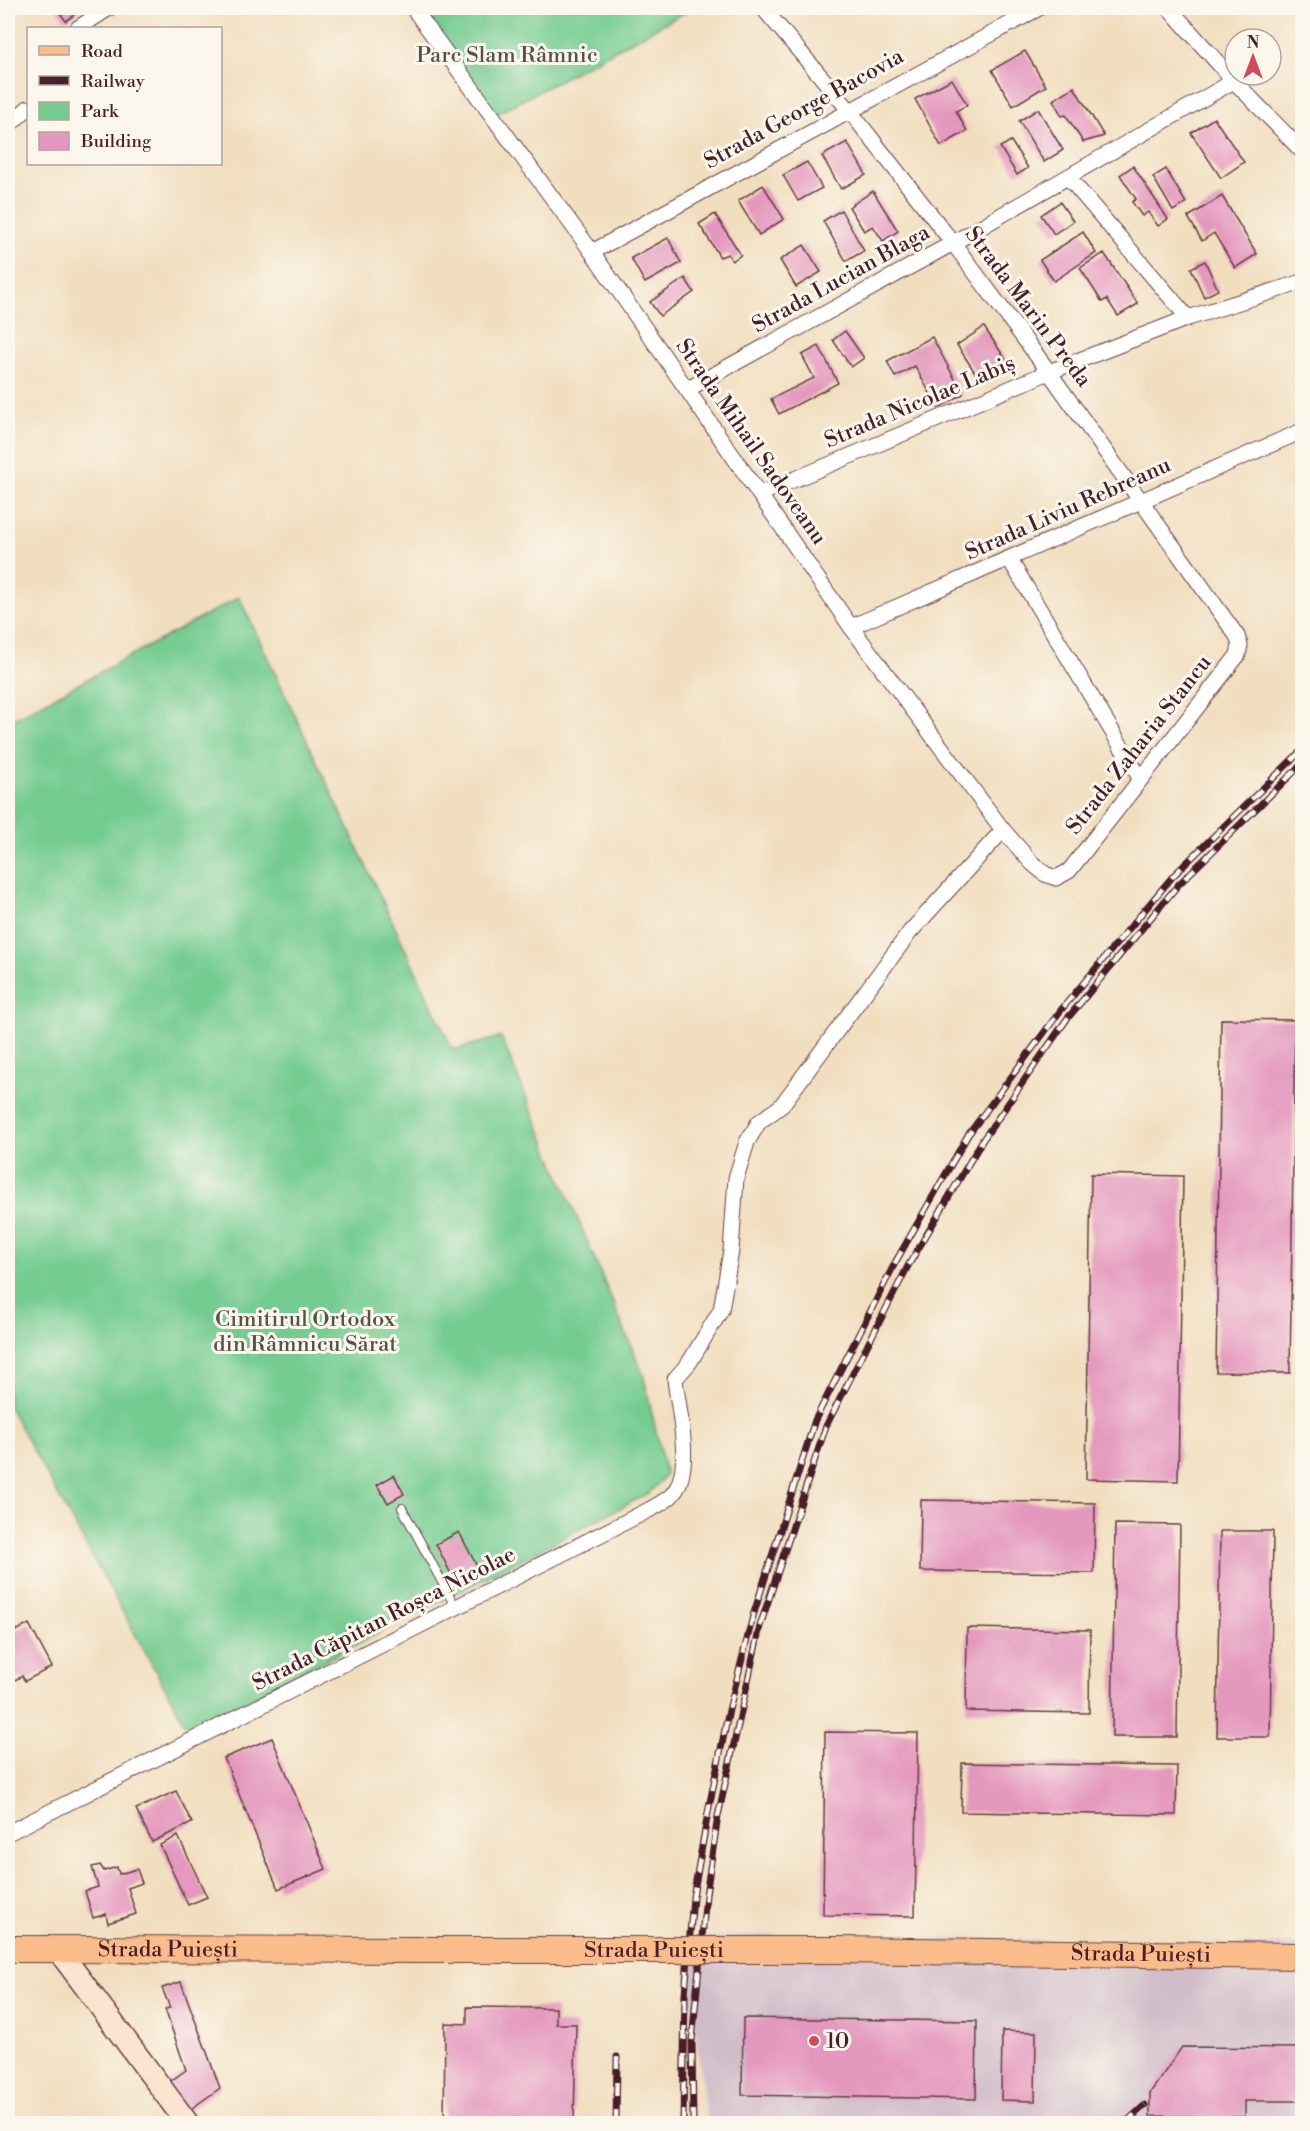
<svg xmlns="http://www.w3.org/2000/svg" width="1310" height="2131" font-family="'Libre Bodoni',serif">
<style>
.industrial{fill:#d1bdc9}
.green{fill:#74cc91;stroke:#5f765e;stroke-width:1.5}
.building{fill:#e498be}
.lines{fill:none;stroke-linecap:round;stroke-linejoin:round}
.lane-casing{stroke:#633c41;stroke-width:10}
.street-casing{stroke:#633c41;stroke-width:17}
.secondary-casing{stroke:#633c41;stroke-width:25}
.primary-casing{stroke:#633c41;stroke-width:28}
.lane{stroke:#fff;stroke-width:8}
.street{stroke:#fff;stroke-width:15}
.secondary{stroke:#fde4d0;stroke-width:22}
.primary{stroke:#f9bc8a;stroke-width:26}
.rail-casing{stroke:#4a1f2b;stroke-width:7}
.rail{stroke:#fbf7ec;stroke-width:4.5;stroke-dasharray:14;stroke-linecap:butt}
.primary-bridge-casing{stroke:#633c41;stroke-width:28;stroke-linecap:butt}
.primary-bridge{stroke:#f9bc8a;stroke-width:26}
.poi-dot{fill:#d1495b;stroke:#fbf7ec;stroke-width:2}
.labels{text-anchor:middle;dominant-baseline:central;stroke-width:6;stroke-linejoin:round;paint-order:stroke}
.park-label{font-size:22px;fill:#57534a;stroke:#fbf7ec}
.street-label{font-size:22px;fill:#4a1f2b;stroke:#fbf7ec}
.poi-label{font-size:22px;fill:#4a1f2b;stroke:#fbf7ec;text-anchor:start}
</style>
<rect width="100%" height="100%" fill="#fbf7ec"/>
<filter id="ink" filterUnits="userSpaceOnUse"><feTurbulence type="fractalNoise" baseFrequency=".0167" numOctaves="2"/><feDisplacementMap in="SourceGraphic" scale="12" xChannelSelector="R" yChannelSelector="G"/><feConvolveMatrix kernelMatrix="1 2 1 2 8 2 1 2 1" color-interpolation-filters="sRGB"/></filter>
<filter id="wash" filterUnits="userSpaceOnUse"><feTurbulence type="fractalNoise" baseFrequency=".008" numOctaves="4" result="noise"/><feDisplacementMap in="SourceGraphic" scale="24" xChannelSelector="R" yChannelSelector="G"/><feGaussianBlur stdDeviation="1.35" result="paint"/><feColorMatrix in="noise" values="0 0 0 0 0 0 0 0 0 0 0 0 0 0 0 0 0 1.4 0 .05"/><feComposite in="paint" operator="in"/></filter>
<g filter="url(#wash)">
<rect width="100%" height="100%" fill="#f1debf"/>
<path class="industrial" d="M762 1935 1302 1945V2123H707L693 2010 681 1939Z"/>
<g class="green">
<path d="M413 8H693L493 116Z"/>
<path d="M239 597 453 1050 501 1037 643 1374 666 1475 649 1493 189 1731 8 1405V722Z"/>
</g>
<g id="blocks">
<g class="building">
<path d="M56 8H83L66 21Z"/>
<path d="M1025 51 1046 86 1013 106 992 70Z"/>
<path d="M952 79 967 105 956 111 967 131 941 146 915 99Z"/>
<path d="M1074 87 1104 136 1083 142 1066 115 1062 116 1053 100Z"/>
<path d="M1038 109 1063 150 1044 162 1019 121Z"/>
<path d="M1214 118 1244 162 1221 178 1191 133Z"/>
<path d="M1011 141 1028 168 1017 175 1000 147Z"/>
<path d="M847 142 866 175 841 189 822 156Z"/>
<path d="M807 162 822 188 798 201 783 175Z"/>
<path d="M1133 166 1168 219 1158 226 1148 212 1142 216 1132 202 1136 199 1120 175Z"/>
<path d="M1166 169 1186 203 1173 211 1153 177Z"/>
<path d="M763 185 784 219 759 235 738 201Z"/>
<path d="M873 191 898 231 883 241 873 226 864 231 849 207Z"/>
<path d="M1222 196 1257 254 1235 268 1214 233 1202 241 1188 217Z"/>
<path d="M1060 202 1073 221 1054 234 1041 215Z"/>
<path d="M841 210 864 251 846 261 823 221Z"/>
<path d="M715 214 741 255 732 261 728 254 720 257 699 224Z"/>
<path d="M1083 232 1096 253 1054 281 1040 260Z"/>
<path d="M668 238 681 263 645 283 631 258Z"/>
<path d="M804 245 821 272 796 287 780 260Z"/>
<path d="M1104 253 1138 304 1118 316 1107 299 1102 302 1080 268Z"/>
<path d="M1205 261 1218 290 1204 297 1191 268Z"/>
<path d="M685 278 694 292 660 316 650 302Z"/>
<path d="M984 327 1007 361 980 380 957 345Z"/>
<path d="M845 331 864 358 851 367 833 340Z"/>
<path d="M932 337 963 394 938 408 915 366 895 377 887 361Z"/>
<path d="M819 346 838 383 779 414 771 399 814 378 802 355Z"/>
<path d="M1221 1019 1295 1020 1290 1373 1216 1372Z"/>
<path d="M1091 1174 1183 1176 1178 1481 1086 1479Z"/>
<path d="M394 1475 404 1494 388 1503 377 1485Z"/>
<path d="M921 1500 1095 1503 1094 1573 920 1571Z"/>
<path d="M1115 1524 1180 1525 1177 1737H1112Z"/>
<path d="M1220 1531H1273L1270 1737H1217Z"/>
<path d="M459 1532 480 1572 456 1584 436 1544Z"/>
<path d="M13 1624 16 1631 29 1624 52 1667 25 1681 22 1676 8 1684V1627Z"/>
<path d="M967 1628 1090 1630 1089 1713 966 1711Z"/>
<path d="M825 1732 918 1733 915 1916 823 1915Z"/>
<path d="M272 1738 326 1869 278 1889 224 1758Z"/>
<path d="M962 1763 1177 1766 1176 1815 961 1812Z"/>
<path d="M176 1791 192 1823 152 1842 136 1809Z"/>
<path d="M178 1836 207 1897 188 1905 160 1845Z"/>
<path d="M100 1865 104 1871 117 1867 119 1874 137 1869 142 1883 128 1888 136 1914 108 1923 106 1914 93 1918 85 1891 98 1887 92 1867Z"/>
<path d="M181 1982 220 2088 188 2111 168 2083 186 2070 165 2009 170 2008 162 1988Z"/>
<path d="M467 2007 556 2008V2024H576L574 2124H444L445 2023 467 2024Z"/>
<path d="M743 2018 977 2021 976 2099 742 2095Z"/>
<path d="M1002 2031 1036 2032 1035 2101 1001 2100Z"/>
<path d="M1182 2047 1302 2048V2101H1245V2117L1150 2116V2093Z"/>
</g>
</g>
</g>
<g filter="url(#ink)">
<use href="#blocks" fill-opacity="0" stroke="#633c41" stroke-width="1.5"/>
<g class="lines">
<defs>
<path id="lane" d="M402 1508 456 1608"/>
<g id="street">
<path d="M413 8 592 252 851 627 1003 830 1032 863 1045 874 1056 878 1069 871 1238 655 1240 645 1237 636 1049 372 953 243 849 110 763 8"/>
<path d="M1169 8 1234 81 1302 151"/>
<path d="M78 28 109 8"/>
<path d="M8 126 28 108"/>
<path d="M1068 177 1188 318"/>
<path d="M592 252 1039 8"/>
<path d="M688 389 953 243 1234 81"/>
<path d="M760 494 1049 372 1188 318 1302 282"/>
<path d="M1010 560 1140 778"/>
<path d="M851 627 1302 431"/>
<path d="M8 1833 643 1513C653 1508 663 1503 671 1496 695 1473 678 1409 675 1379L689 1363 721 1310 731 1251 736 1178 747 1142 759 1122 781 1106 910 932 1003 830"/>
</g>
<path id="secondary" d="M59 1951 188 2124"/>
<g id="primary">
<path id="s1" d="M8 1949 428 1950"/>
<path id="s2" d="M837 1950 1302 1956"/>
</g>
</defs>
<use href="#lane" class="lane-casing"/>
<use href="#street" class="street-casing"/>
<use href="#secondary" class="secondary-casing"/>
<use href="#primary" class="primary-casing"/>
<use href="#lane" class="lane"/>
<use href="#street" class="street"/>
<use href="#secondary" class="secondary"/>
<use href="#primary" class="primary"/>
<defs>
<g id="rail">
<path d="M616 2124 617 2057"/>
<path d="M683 2124 685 1994 693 1897 709 1807 729 1710 753 1616 815 1420 896 1261 968 1135 1061 1010 1173 876 1302 750"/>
<path d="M693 2124 692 2041 706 1895 718 1816 760 1626 826 1426 908 1266 982 1141 1067 1019 1178 885 1302 764"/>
<path d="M1124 2124 1145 2105"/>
</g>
</defs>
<use href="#rail" class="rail-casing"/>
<use href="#rail" class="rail"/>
<defs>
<g id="primary-bridge">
<path id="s3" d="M428 1950H837"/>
</g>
</defs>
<use href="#primary-bridge" class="primary-bridge-casing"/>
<use href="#primary-bridge" class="primary-bridge"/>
</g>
</g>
<circle class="poi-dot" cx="814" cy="2041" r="6"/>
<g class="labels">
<g class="park-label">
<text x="507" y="55">Parc Slam Râmnic</text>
<text x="305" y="1319">Cimitirul Ortodox<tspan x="305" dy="25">din Râmnicu Sărat</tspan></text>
</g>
<g class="street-label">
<text transform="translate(804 109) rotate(-29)">Strada George Bacovia</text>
<text transform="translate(841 279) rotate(-29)">Strada Lucian Blaga</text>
<text transform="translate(1028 307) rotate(53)">Strada Marin Preda</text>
<text transform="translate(920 402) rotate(-23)">Strada Nicolae Labiș</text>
<text transform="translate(751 442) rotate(55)">Strada Mihail Sadoveanu</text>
<text transform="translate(1068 509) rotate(-24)">Strada Liviu Rebreanu</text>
<text transform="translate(1139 745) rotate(-52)">Strada Zaharia Stancu</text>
<text transform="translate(384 1619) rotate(-27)">Strada Căpitan Roșca Nicolae</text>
<text stroke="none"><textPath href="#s3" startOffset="226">Strada Puiești</textPath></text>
<text stroke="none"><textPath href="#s1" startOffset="160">Strada Puiești</textPath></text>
<text stroke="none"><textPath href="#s2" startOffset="304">Strada Puiești</textPath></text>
</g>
<g class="poi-label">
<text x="826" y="2041">10</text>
</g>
</g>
<rect width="1310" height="2131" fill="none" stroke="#fbf7ec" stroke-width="30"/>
<rect x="27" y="27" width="195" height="138" fill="#fbf7ec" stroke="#b4a19f" stroke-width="1.5"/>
<rect x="39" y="46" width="30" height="9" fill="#f9bc8a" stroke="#b4a19f" stroke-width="1.5"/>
<text x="81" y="57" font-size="18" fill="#4a1f2b">Road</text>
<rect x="39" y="76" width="30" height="9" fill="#4a1f2b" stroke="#b4a19f" stroke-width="1.5"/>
<text x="81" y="87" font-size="18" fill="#4a1f2b">Railway</text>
<rect x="39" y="102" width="30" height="18" fill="#74cc91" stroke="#b4a19f" stroke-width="1.5"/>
<text x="81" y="117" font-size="18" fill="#4a1f2b">Park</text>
<rect x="39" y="132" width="30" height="18" fill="#e498be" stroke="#b4a19f" stroke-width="1.5"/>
<text x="81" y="147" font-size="18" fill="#4a1f2b">Building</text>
<g transform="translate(1253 57)"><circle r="28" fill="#fbf7ec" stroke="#b4a19f" stroke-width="1.5"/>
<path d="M0-4.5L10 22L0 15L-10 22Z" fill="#d1495b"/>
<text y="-9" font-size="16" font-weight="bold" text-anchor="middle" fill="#4a1f2b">N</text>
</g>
</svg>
